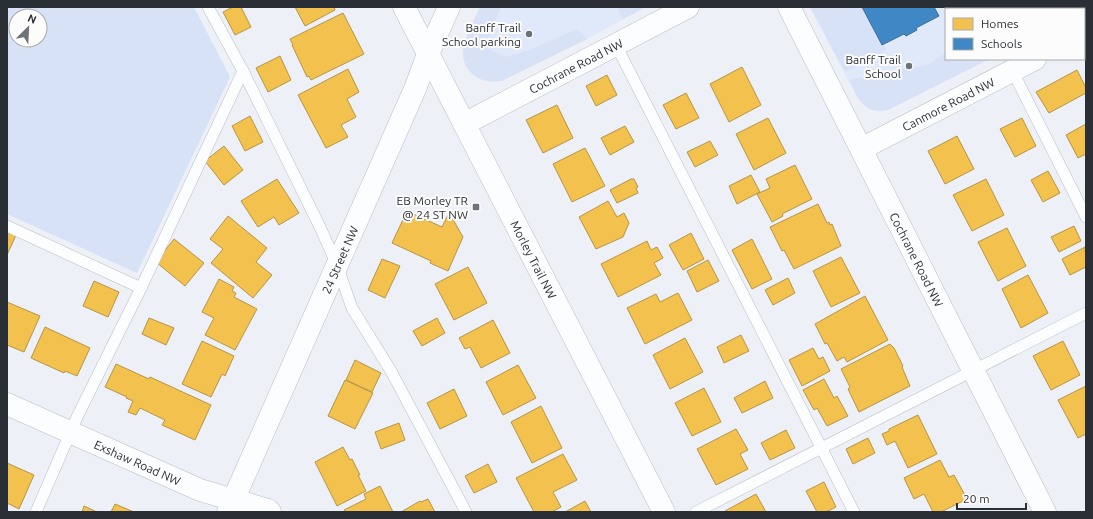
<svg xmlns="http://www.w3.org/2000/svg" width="1093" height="519" font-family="Ubuntu,sans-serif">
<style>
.built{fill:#e0e9fa}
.green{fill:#d8e2f6;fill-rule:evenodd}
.homes{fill:#f2c14e;stroke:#b69546}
.schools{fill:#3f88c5;stroke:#396d9a}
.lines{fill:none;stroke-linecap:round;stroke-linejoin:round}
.service-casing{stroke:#babdc3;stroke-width:12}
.minor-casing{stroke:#babdc3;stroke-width:23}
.tertiary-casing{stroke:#babdc3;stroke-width:23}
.service{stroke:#fcfdfe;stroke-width:11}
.minor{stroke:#fcfdfe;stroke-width:22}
.tertiary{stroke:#fcfdfe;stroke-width:22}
.poi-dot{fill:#6e7279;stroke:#fcfcfc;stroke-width:1.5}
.labels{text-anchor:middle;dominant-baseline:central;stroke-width:4;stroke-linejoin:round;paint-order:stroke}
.poi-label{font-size:12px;fill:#2a2e35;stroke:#fcfcfc;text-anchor:end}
.street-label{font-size:12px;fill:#2a2e35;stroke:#fcfcfc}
</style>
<rect width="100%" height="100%" fill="#edf0f7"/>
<g class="built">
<path d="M491 7H646L587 39 518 71 470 54Z"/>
<path d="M810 7H1086V9L1084 10V9H946V59H990L890 109 881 112 867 108 858 99Z"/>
</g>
<g class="green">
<path d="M7 7H194L230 77 137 273 7 214ZM16 16H40V40H16Z"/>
<path d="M480 7H501L489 38 488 49 506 57 529 50 577 29 587 39 504 80C479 87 456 69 465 42 468 30 475 18 480 7Z"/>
<path d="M617 7H646L623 19Z"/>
<path d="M810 7H862L881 45 884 44 887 50 845 72Z"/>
<path d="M971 7H1086V9L1084 10V9H972Z"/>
<path d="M946 53V59H989L890 109C865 116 859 100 849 80L892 70 927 65Z"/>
</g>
<g class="homes">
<path d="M233 7H241L251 27 235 35 223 12Z"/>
<path d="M295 7H334L335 10 305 26Z"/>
<path d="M343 13 364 54 311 80 309 76 307 77 292 45H293L290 39Z"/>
<path d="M280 56 291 80 268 92 256 68Z"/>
<path d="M742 67 761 105 729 122 710 84Z"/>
<path d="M348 69 359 92 347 99 356 117 341 125 348 137 326 148 298 95Z"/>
<path d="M1077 70 1086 88V93L1049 113 1036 92Z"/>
<path d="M607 75 617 95 596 106 586 86Z"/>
<path d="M686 93 699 118 676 129 663 105Z"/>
<path d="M557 105 573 138 543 153 526 120Z"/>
<path d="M250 116 263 142 245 151 232 126Z"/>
<path d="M768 118 786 153 754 170 736 134Z"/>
<path d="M1022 118 1036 146 1015 157 1000 129Z"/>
<path d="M1086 124V154L1078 158 1066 135Z"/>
<path d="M625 126 634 142 610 155 601 138Z"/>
<path d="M957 136 974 169 945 184 928 151Z"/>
<path d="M710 141 718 155 695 167 687 152Z"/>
<path d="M224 146 243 170 224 185 205 161Z"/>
<path d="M585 148 605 186 572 202 553 164Z"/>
<path d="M795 165 812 199 782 214 783 216 772 222 757 194 770 188 766 179Z"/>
<path d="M1048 171 1060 193 1043 202 1031 180Z"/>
<path d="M751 175 760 192 737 204 729 186Z"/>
<path d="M277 179 299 213 279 225 274 217 258 227 241 201Z"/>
<path d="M631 179H634L638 187 636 188 638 193 617 203 610 190Z"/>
<path d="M986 179 1004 215 972 231 953 195Z"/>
<path d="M608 201 617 217 624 213 629 223 623 237 596 249 579 217Z"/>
<path d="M818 204 827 223 829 222 830 225 832 224 841 246 794 269 784 250 782 251 770 227Z"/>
<path d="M407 211 442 227 448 215 450 219 451 216 463 237 448 271 430 263 431 261 392 243Z"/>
<path d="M228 216 267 248 256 262 272 275 253 298 211 263 223 249 210 239Z"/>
<path d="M1074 226 1081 241 1059 252 1051 237Z"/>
<path d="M1007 228 1026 266 998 281 978 242Z"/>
<path d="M7 229 17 233 7 255Z"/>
<path d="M691 233 704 259 683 270 669 245Z"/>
<path d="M174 239 204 263 185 286 156 262Z"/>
<path d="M752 239 772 279 752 289 732 250Z"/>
<path d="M647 241 651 250 657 247 663 258 654 263 661 275 618 297 601 264Z"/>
<path d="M1085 247 1086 267 1070 275 1062 259Z"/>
<path d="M841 257 860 293 831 307 813 271Z"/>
<path d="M382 259 400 266 385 298 368 290Z"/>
<path d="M708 260 719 281 697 292 687 271Z"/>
<path d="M468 267 487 303 454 320 435 284Z"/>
<path d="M1028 275 1048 313 1021 328 1002 289Z"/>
<path d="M788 278 795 293 773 305 765 290Z"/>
<path d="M219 279 234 287 232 291 236 293 234 297 257 309 235 350 205 335 214 318 202 312Z"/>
<path d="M94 281 119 292 108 317 83 306Z"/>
<path d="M678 293 692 320 645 344 627 308 656 294 660 302Z"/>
<path d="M865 296 888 340 847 362 844 357 837 361 827 343 825 344 815 324Z"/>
<path d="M7 302 40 316 24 352 7 345Z"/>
<path d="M149 318 174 328 166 345 142 334Z"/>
<path d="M437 318 445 333 422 346 413 331Z"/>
<path d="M493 320 510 353 481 368 470 347 465 349 459 338Z"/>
<path d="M45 327 90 348 77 376 65 371 64 373 31 358Z"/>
<path d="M741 335 749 351 724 363 717 347Z"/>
<path d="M685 338 703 372 670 389 653 355Z"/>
<path d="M202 341 234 356 225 376 222 374 211 397 182 384Z"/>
<path d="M1063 341 1080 375 1051 390 1033 356Z"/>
<path d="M890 344 894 348 903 366 902 367 910 386 859 412 848 389 850 387 841 369Z"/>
<path d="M813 348 819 359 823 357 830 371 802 386 789 360Z"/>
<path d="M355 360 381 373 372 392 346 380Z"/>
<path d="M116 364 149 379 150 377 211 405 195 440 162 425 165 420 140 408 136 415 128 412 133 401 126 398 127 397 105 387Z"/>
<path d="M518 365 536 398 503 415 486 382Z"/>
<path d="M824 379 834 398 837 396 848 416 827 426 817 408 814 410 803 390Z"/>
<path d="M345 380 373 393 355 429 328 416Z"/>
<path d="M765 381 773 398 742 413 734 398Z"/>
<path d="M1086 386V434L1078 438 1058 400Z"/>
<path d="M704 388 721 422 692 436 675 403Z"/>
<path d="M454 389 467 416 440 429 427 403Z"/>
<path d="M541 406 562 448 532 463 511 422Z"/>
<path d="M918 415 937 454 908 468 895 441 887 445 882 434 889 431V429Z"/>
<path d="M399 423 405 440 381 449 375 432Z"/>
<path d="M736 429 748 450 740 454 748 469 716 485 697 449Z"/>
<path d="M786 430 795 448 770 460 761 443Z"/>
<path d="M868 438 875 453 853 464 846 449Z"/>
<path d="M343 447 350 460 352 459 360 475H358L366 491 337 506 315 462Z"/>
<path d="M563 454 577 480 553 492 561 507 552 512H534L516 478Z"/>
<path d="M940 460 949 477 954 475 967 499 941 512H933L924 494 914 499 904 478Z"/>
<path d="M7 463 34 475 19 509 7 503Z"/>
<path d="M488 464 497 482 474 493 465 476Z"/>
<path d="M824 482 836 507 826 512H817L806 491Z"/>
<path d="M380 486 393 512H345L344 510 366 499 364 494Z"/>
<path d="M756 494 766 512H725V511Z"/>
<path d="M428 499 435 512H401L420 501 421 502Z"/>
<path d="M585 501 591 512H565Z"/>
<path d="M115 504 134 512H111Z"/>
<path d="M84 506 97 512H82Z"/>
</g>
<path class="schools" d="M862 7H934L939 16 916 28 917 30 906 36 904 34 882 45Z"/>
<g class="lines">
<defs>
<g id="service">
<path d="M208 7 243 71 320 227 337 265 352 308 391 371 466 512"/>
<path d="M616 45 854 512"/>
<path d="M1012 70 1086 217"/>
<path d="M7 226 141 288"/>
<path d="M36 512 78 415 141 288 243 71"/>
<path d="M696 512 1086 313"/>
</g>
<g id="minor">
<path id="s1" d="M789 7 1045 512"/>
<path d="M1084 34 1086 33"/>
<path id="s2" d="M464 124 688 7"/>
<path id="s3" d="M861 149 1035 59"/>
<path id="s4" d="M7 404 200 490 268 510 270 512"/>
<path id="s5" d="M228 512 415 89 428 54 449 7"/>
</g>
<g id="tertiary">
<path id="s6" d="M404 7 664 512"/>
</g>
</defs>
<use href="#service" class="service-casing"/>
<use href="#minor" class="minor-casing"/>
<use href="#tertiary" class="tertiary-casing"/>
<use href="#service" class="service"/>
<use href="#minor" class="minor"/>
<use href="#tertiary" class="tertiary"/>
</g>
<g class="poi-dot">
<circle cx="529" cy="34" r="4"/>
<circle cx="909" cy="66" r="4"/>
<rect x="472" y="203" width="8" height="8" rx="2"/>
</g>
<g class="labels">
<g class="poi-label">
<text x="521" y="27">Banff Trail<tspan x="521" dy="14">School parking</tspan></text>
<text x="901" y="59">Banff Trail<tspan x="901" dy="14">School</tspan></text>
<text x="468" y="200">EB Morley TR<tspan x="468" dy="14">@ 24 ST NW</tspan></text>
</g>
<g class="street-label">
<text stroke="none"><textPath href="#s2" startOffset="126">Cochrane Road NW</textPath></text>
<text stroke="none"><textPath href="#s3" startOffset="98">Canmore Road NW</textPath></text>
<text stroke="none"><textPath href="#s5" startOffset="276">24 Street NW</textPath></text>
<text stroke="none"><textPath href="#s6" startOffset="284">Morley Trail NW</textPath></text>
<text stroke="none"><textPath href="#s1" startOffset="283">Cochrane Road NW</textPath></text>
<text stroke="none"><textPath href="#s4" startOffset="143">Exshaw Road NW</textPath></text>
</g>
</g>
<rect width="1093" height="519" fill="none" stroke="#2a2e35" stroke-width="16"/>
<rect x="945" y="8" width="140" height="52" fill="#fcfcfc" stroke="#a8aaac"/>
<rect x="953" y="18" width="20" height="12" fill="#f2c14e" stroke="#a8aaac"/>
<text x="981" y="28" font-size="12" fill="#2a2e35">Homes</text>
<rect x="953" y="38" width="20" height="12" fill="#3f88c5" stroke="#a8aaac"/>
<text x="981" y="48" font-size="12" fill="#2a2e35">Schools</text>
<g transform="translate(28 28) rotate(24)"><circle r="19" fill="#fcfcfc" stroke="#a8aaac"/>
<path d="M0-3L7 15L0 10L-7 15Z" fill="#6e7279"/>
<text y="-6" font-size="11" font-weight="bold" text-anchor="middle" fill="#2a2e35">N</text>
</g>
<path d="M957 503v6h69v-6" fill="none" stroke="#2a2e35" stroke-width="2"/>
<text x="963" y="503" font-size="12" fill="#2a2e35" stroke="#fcfcfc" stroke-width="3" paint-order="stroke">20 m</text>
</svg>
